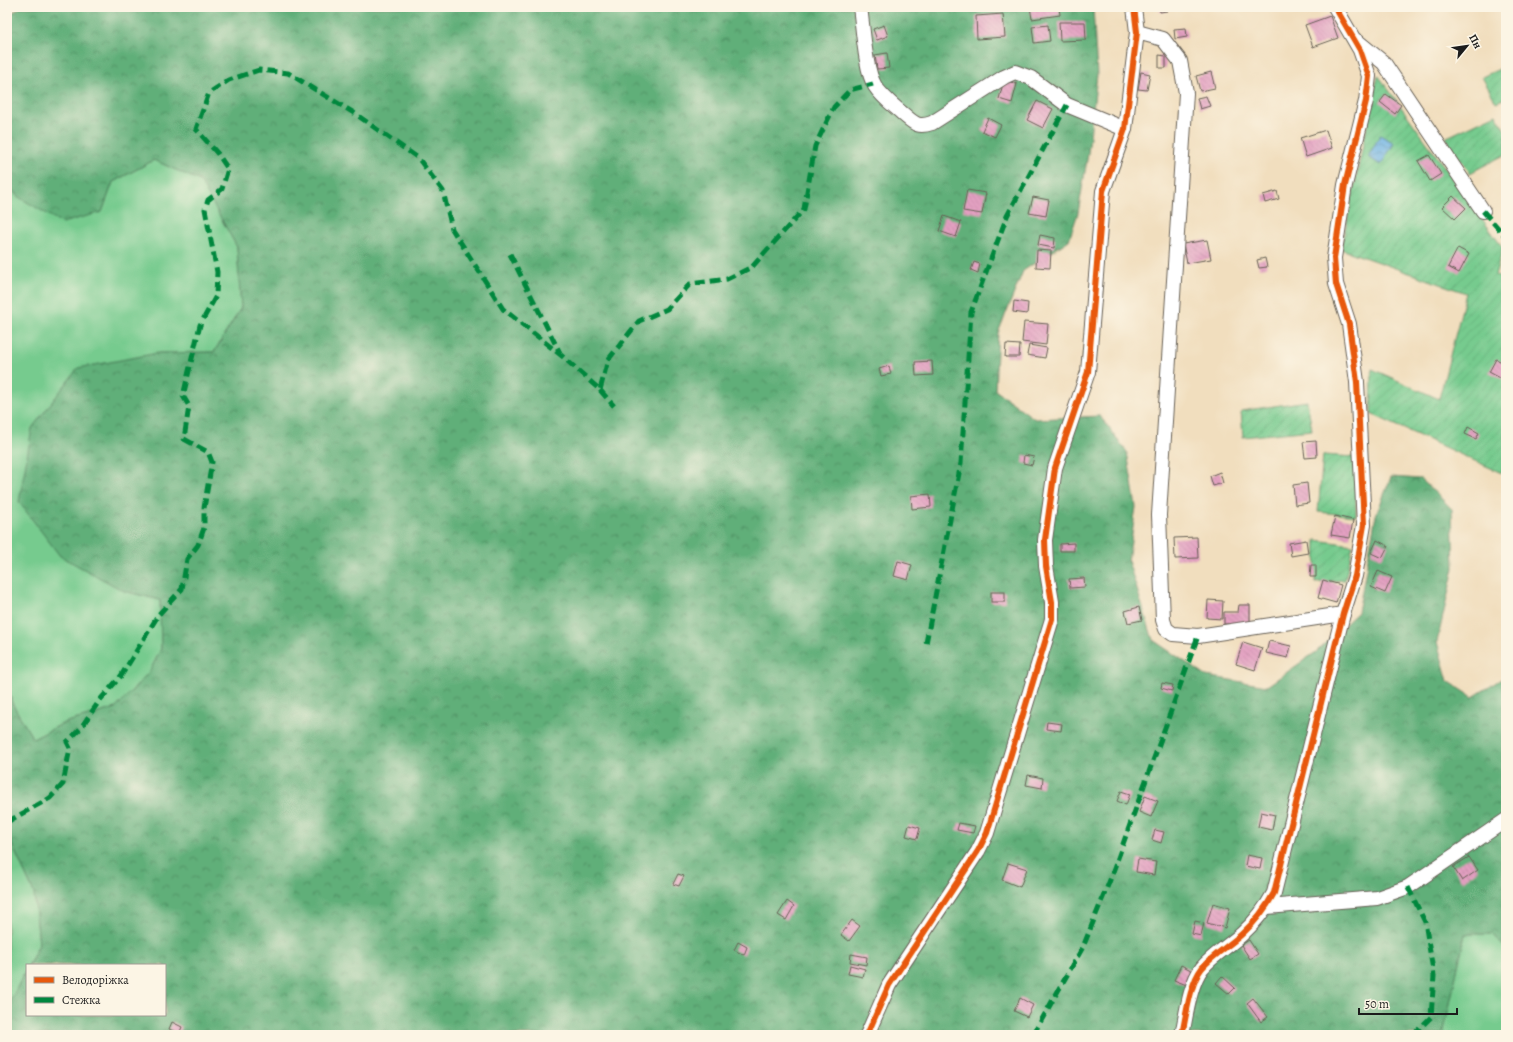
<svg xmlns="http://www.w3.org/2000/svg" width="1513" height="1042" font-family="Alegreya,serif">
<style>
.grass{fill:#76cb8e;stroke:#497455}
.forest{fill:url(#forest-crowns);stroke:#3e664a}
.garden{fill:url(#garden-furrows);stroke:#497455}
.water{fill:url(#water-waves);stroke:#456880}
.building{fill:url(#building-back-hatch)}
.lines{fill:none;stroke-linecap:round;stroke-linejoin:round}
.street-casing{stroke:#676055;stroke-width:16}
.street{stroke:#fff;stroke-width:14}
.quiet{stroke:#00873e;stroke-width:5;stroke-dasharray:10 5;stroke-linecap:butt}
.cycleway-casing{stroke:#fcf5e5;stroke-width:8}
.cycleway{stroke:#e8590c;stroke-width:6}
</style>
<defs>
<pattern id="forest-crowns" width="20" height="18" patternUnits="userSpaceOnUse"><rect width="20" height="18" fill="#60af79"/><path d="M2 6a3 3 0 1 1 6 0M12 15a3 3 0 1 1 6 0" fill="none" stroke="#4e8e62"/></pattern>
<pattern id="garden-furrows" width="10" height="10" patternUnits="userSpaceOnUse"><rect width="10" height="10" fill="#76cb8e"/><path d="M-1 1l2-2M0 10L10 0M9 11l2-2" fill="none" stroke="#66ae7a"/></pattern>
<pattern id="water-waves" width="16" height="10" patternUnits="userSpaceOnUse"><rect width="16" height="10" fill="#6eb4e5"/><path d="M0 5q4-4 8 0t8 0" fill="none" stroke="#5a92b9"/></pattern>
<pattern id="building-back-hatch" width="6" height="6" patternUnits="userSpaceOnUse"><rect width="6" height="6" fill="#e3a0c1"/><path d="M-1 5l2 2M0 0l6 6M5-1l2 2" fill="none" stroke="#c289a5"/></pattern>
</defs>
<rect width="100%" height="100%" fill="#fcf5e5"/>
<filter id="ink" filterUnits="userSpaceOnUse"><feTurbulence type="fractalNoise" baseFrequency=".025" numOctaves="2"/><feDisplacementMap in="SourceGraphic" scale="8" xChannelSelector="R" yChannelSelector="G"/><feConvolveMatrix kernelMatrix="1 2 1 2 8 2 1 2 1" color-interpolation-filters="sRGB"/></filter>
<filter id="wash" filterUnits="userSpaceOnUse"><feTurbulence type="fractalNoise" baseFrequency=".012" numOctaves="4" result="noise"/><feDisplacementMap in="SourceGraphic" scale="16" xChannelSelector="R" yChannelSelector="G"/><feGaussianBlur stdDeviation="0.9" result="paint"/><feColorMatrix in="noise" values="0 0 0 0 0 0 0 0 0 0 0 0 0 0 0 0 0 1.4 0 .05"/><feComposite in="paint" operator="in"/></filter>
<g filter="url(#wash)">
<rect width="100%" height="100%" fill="#f1debe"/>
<g class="grass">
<path d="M154 160 201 181 237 247 241 308 214 352 158 353 124 591 160 600 161 649 150 671 116 708 64 723 33 739 12 703 7 681V182L17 196 102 212 113 182Z"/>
<path d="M7 834 34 893 39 944 11 1000 7 1001Z"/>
<path d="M1465 934H1492L1506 949V1035H1443Z"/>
</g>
<path class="forest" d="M21 7H1093L1097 75 1088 154 1078 213 1069 240 1023 271 998 333 995 390 1035 419 1100 416 1127 452 1136 507 1128 561 1153 640 1206 676 1267 686 1316 652 1358 612 1376 515 1391 477 1421 479 1452 509 1454 568 1437 642 1448 681 1473 697 1506 676V949L1492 934H1465L1443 1035H7V1001L11 1000 27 968V1015H165V965H29L39 944 34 893 7 834V681L12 703 33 739 64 723 116 708 150 671 161 649 160 600 124 591 60 556 19 502 32 428 78 368 158 353 214 352 241 308 237 247 200 181 154 160 113 182 102 212 62 223 17 196 7 182V16Z"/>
<g class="garden">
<path d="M1506 66V98L1496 102 1482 77Z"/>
<path d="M1378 75 1503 248 1495 275 1506 281V475L1371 414 1372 369 1439 399 1466 293 1341 249Z"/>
<path d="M1496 114 1506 132V154L1470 173 1445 138Z"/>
<path d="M1307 401 1312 430 1243 437 1241 411Z"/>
<path d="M1323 455 1355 457 1356 516 1318 512Z"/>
<path d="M1316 540 1353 545 1345 580 1315 583Z"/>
</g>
<path class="water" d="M1380 135 1394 143 1381 165 1368 157Z"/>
<g id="blocks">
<g class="building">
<path d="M1030 7H1059L1060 15 1032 19Z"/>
<path d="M1159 7H1166L1167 11 1160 12Z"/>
<path d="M1003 14 1005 37 977 39 976 16Z"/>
<path d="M1330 16 1338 38 1313 47 1305 25Z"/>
<path d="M1059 22H1085L1086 40 1060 41Z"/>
<path d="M884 25 888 36 877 40 873 29Z"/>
<path d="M1048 25 1050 41 1034 43 1032 27Z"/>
<path d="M1186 28 1187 37 1175 39 1174 29Z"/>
<path d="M887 53 889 68 877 69 875 55Z"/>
<path d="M1159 55 1166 56V68H1159Z"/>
<path d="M1141 72 1150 74 1147 90 1138 89Z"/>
<path d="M1211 72 1215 88 1200 91 1196 76Z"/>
<path d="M1004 80 1017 84 1012 103 999 99Z"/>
<path d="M1386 94 1401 105 1395 114 1380 102Z"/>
<path d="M1206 96 1210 106 1200 109 1197 98Z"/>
<path d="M1037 101 1053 109 1043 128 1027 120Z"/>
<path d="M988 118 1001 125 995 137 982 131Z"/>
<path d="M1326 130 1332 148 1306 157 1300 138Z"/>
<path d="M1429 155 1441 174 1430 181 1418 161Z"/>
<path d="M967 190 986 193 982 214 963 211Z"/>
<path d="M1277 191 1279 199 1265 203 1263 195Z"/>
<path d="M1453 196 1466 208 1455 219 1442 207Z"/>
<path d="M1033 197 1049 200 1046 216 1029 213Z"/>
<path d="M944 216 961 222 956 237 939 231Z"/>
<path d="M1040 235 1055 238 1054 248 1038 245Z"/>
<path d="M1207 240 1211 259 1187 263 1183 244Z"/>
<path d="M1458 248 1469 254 1459 273 1448 267Z"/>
<path d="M1037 250 1051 251 1050 268 1036 267Z"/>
<path d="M1265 258 1267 267 1259 268 1257 260Z"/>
<path d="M974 262 980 264 978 273 971 270Z"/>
<path d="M1014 301 1028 303 1027 314 1013 312Z"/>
<path d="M1024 322 1048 324 1046 345 1022 342Z"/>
<path d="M1006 344 1020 345 1019 357H1005Z"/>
<path d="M1029 345 1047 348 1045 358 1027 355Z"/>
<path d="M1496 359 1506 364V381L1489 372Z"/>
<path d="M932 361 933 375 916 376 915 362Z"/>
<path d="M889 366 891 374 881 376 879 369Z"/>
<path d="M1468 427 1479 433 1476 439 1465 434Z"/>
<path d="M1316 441 1317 457 1305 458 1303 442Z"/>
<path d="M1024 455 1034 457 1032 465 1023 463Z"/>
<path d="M1220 472 1223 483 1213 486 1210 476Z"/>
<path d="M1307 483 1309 503 1295 505 1293 485Z"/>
<path d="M930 494 931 507 912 509 911 496Z"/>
<path d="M1335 516 1353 520 1350 538 1331 535Z"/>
<path d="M1197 537 1198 558 1175 559 1174 538Z"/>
<path d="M1306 540 1308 553 1291 556 1289 543Z"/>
<path d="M1377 540 1388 546 1382 558 1371 553Z"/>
<path d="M1074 543V551H1060V544Z"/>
<path d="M898 561 912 565 908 580 894 576Z"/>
<path d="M1311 565H1316V577H1310Z"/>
<path d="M1378 571 1392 577 1385 593 1371 587Z"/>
<path d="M1084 578 1085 587 1070 588 1069 579Z"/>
<path d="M1323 580 1341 585 1336 603 1318 598Z"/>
<rect x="991" y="592" width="14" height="10"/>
<path d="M1208 600 1223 601 1222 619 1207 618Z"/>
<path d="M1239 605H1250V624H1224V612H1238Z"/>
<path d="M1139 607 1142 620 1128 623 1125 611Z"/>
<path d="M1269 641 1291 646 1288 658 1266 653Z"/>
<path d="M1243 642 1262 648 1255 670 1236 664Z"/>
<path d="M1162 683 1173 685 1172 691 1161 688Z"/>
<path d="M1047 722 1062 724 1061 731 1046 729Z"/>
<path d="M1028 775 1043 778 1042 788 1026 785Z"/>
<path d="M1121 791 1130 794 1126 805 1117 801Z"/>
<path d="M1145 796 1158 801 1151 817 1139 812Z"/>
<path d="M1261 812 1275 815 1272 830 1258 827Z"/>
<path d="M959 823 975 826 973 833 957 830Z"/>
<path d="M909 825 920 828 917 839 906 836Z"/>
<path d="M1155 830 1164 832 1161 843 1152 840Z"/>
<path d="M1247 855 1262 858 1260 869 1245 866Z"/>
<path d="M1469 857 1478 870 1462 881 1453 867Z"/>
<path d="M1138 859 1156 862 1154 875 1136 872Z"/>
<path d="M1008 863 1027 869 1020 887 1002 880Z"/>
<path d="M678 874 684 876 679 886 673 884Z"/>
<path d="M787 901 794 906 786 920 778 915Z"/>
<path d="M1213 903 1230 908 1225 928 1207 923Z"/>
<path d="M852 920 860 926 849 941 841 935Z"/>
<path d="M1195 921 1204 923 1201 936 1192 934Z"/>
<path d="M1249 940 1258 954 1250 959 1241 945Z"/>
<path d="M738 942 747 947 744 955 734 950Z"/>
<path d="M851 954 867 957 866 965 850 962Z"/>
<path d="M850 965 865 969 863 977 848 974Z"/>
<path d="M1181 965 1195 972 1189 986 1174 980Z"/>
<path d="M1222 976 1235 988 1229 994 1216 983Z"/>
<path d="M1020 998 1033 1005 1027 1017 1014 1011Z"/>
<path d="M1253 998 1268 1017 1261 1022 1247 1003Z"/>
<path d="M172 1022 182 1027 179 1034 169 1029Z"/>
</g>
</g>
</g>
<g filter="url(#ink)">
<use href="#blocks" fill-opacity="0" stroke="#676055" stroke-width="1"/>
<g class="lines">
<defs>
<g id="street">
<path d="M860 7C863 27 865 70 875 86 882 97 893 105 903 114 914 123 917 128 932 123L1004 77 1015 72 1031 78 1067 105 1125 129"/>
<path d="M1137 32 1163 39 1180 61 1186 93 1159 515 1163 620 1166 629 1173 634 1198 636 1343 614"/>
<path d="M1357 41 1384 63 1483 211"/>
<path d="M1267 907 1377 898 1408 887 1506 820"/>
<path d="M867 1035 889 985 978 851 987 833 1052 619V602L1046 566 1045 540 1055 468 1088 372 1103 191 1125 129 1137 32 1134 7"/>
<path d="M1182 1035C1186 1016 1190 983 1202 968 1214 954 1229 946 1242 934 1255 922 1266 908 1274 893L1343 614 1355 576 1364 525 1357 382 1349 324 1336 284 1334 258 1345 185 1366 101 1369 76 1360 50 1335 7"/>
</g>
</defs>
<use href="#street" class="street-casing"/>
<use href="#street" class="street"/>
<g class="quiet">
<path d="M1483 211 1506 237"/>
<path d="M510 254 560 353"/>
<path d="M600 390 614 406"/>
<path d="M926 643 961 463 971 312 1007 216 1067 105"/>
<path d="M7 822 50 798 63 784 70 748 67 742 80 729 100 700 121 676 159 614 182 589 187 559 198 545 204 528V508L212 462 208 452 184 439 189 406 183 396 200 325 216 296 217 272 205 209 208 200 222 189 228 169 218 154 196 129 209 93 229 80 259 70 288 73 354 113 418 158 443 191 452 229 503 309 562 356 600 390 608 360 639 321 667 309 690 284 727 279 752 267 804 209 815 146 834 107 850 90 873 84"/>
<path d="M1408 887 1425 922 1434 976 1431 1017 1413 1035"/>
<path d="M1033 1035 1083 947 1110 880 1198 636"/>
</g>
<defs>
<g id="cycleway">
<path d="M867 1035 889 985 978 851 987 833 1052 619V602L1046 566 1045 540 1055 468 1088 372 1103 191 1125 129 1137 32 1134 7"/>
<path d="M1182 1035C1186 1016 1190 983 1202 968 1214 954 1229 946 1242 934 1255 922 1266 908 1274 893L1343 614 1355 576 1364 525 1357 382 1349 324 1336 284 1334 258 1345 185 1366 101 1369 76 1360 50 1335 7"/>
</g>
</defs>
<use href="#cycleway" class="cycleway-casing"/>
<use href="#cycleway" class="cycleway"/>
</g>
</g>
<rect width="1513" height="1042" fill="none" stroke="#fcf5e5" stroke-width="24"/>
<rect x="26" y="964" width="140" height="52" fill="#fcf5e5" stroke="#a29e95"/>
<rect x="34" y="977" width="20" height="6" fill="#e8590c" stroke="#a29e95"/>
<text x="62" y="984" font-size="12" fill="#1c1c1c">Велодоріжка</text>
<rect x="34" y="997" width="20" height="6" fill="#00873e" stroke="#a29e95"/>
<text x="62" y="1004" font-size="12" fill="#1c1c1c">Стежка</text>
<g transform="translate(1467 46) rotate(61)" stroke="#fcf5e5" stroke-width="3" paint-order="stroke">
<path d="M0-3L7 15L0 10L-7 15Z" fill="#1c1c1c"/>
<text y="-6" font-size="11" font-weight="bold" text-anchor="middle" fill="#1c1c1c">Пн</text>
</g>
<path d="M1359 1008v6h98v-6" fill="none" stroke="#1c1c1c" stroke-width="2"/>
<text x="1365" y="1008" font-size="12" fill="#1c1c1c" stroke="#fcf5e5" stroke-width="3" paint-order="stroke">50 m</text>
</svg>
